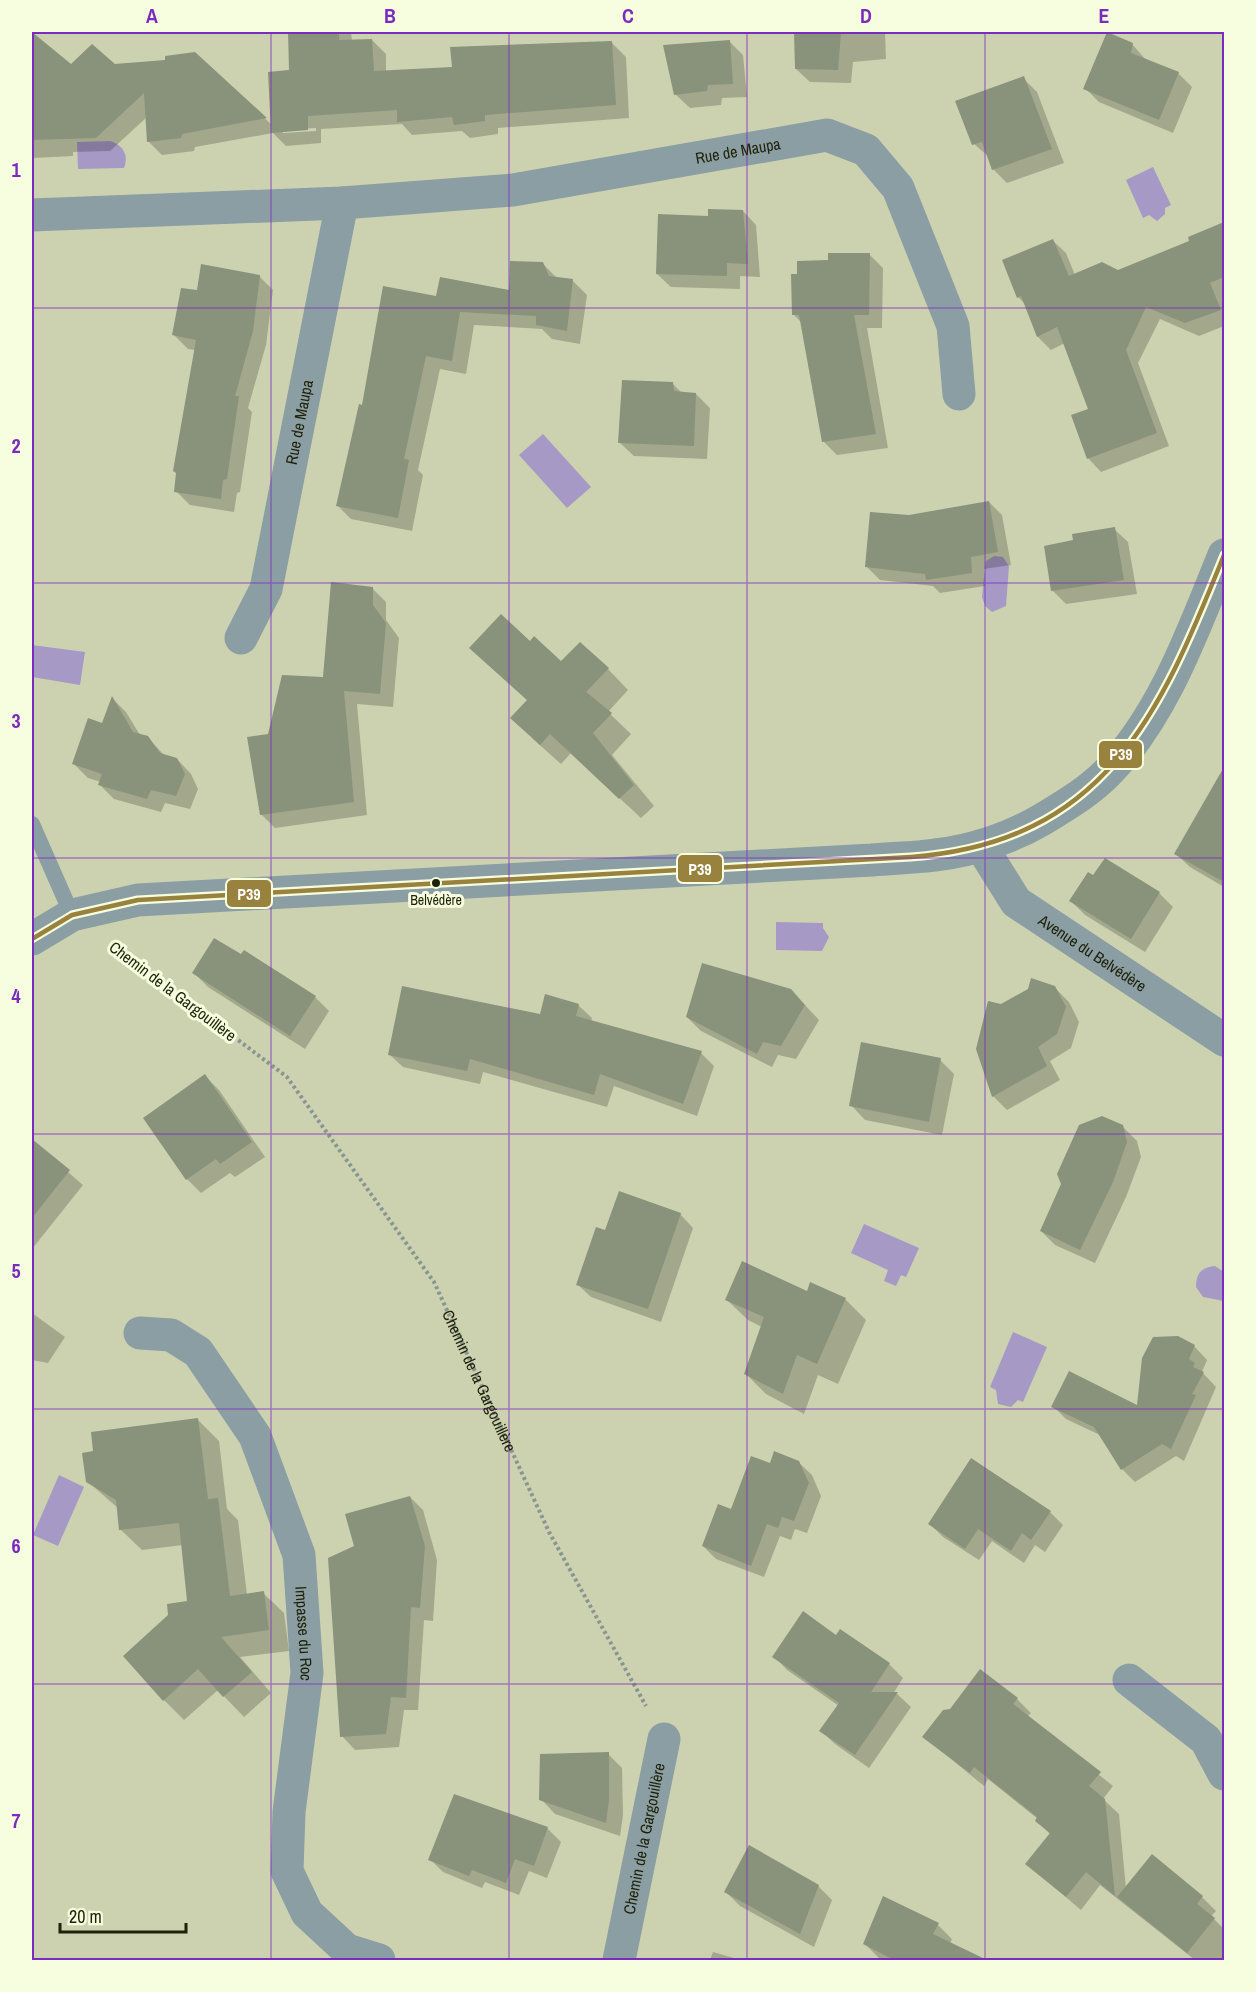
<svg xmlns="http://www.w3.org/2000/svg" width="1256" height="1992" font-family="'Archivo Narrow',sans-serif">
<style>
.water{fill:#a799c6}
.shadow{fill:#0003;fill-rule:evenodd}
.building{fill:#89927a}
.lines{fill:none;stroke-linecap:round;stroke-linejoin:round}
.path{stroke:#899591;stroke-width:4;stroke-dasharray:3 3;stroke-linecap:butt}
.service{stroke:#8b9ea3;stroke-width:16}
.minor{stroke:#8b9ea3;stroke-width:33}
.tertiary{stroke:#8b9ea3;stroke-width:33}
.bus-1-casing{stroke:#f7fedf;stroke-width:9}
.bus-1{stroke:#98823e;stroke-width:4.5}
.grid{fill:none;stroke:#7b2cbf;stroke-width:1.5;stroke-opacity:0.55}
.bus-dot{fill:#1e2209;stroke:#f7fedf;stroke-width:2}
.labels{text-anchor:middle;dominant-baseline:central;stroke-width:6;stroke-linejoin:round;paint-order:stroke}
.bus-label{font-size:14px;fill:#1e2209;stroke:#f7fedf}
.street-label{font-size:16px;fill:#1e2209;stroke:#f7fedf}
.line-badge{stroke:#f7fedf;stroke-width:2}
.badge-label{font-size:16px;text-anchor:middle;font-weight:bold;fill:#fff}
.neatline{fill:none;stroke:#7b2cbf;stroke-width:2}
.grid-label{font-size:20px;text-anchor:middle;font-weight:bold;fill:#7b2cbf}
</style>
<rect width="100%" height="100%" fill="#ccd2b0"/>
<g class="water">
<path d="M110 141C123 145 129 155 124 168L78 169 77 142Z"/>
<path d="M1153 167 1171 205 1165 208V214L1157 221 1149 215 1143 218 1126 180Z"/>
<path d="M543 434 591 487 567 508 519 455Z"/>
<path d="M994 556 1003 557 1009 566 1006 606 992 612 985 606 982 597 985 566 986 561Z"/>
<path d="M32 645 85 652 80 685 32 677Z"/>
<path d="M776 922 823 923V928L829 937 822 951 776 950Z"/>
<path d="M864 1224 919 1248 906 1277 901 1275 896 1286 884 1281 888 1270 851 1253Z"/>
<path d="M1215 1266 1224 1272V1301L1203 1297 1196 1287C1196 1274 1201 1267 1215 1266Z"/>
<path d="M1013 1332 1047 1347 1023 1402 1018 1400 1011 1407 998 1404 996 1390 990 1387Z"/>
<path d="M59 1475 84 1487 58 1546 33 1535Z"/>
</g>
<g class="shadow">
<path d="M290 32H351L352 41 372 40 386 54V72L453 69 612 43 626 57 629 118 498 128V134L470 138 462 131 412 135 402 124 321 129V143L286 146 273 133 195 147 194 151 162 155 148 141 147 117 110 151 73 152V156L34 158 32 156V52L35 48 72 66 166 62 194 54 272 125 290 72ZM316 128V131L283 133V130Z"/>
<path d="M796 32H885L886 59 853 62 851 83 810 82 796 69Z"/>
<path d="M729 41 743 55 747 97 722 98 721 105 690 108 675 94Z"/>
<path d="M1132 44 1146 60 1178 73 1192 87 1173 133 1099 102 1085 88Z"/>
<path d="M1023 78 1037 92 1064 163 1007 183 993 169 989 157 974 144 957 102Z"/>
<path d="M743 211 756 225 760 277 740 276V289L671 287 657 274 709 217Z"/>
<path d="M1224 224V295L1222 296 1224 326 1199 336 1160 319 1138 363 1169 446 1101 472 1088 458 1090 410 1065 343 1051 350 1038 337 1026 305 1018 297 1052 240 1066 253 1075 275 1118 272 1191 242 1190 238Z"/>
<path d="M869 254 883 268 882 328H867L888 448 837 455 823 441 802 323 793 314 799 275Z"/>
<path d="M543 264 557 278 573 281 587 295 580 344 552 339 542 329 474 325 466 374 440 369 418 470 423 475 412 531 351 519 337 505 364 407 437 297 510 292Z"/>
<path d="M259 276 273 290 266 345 248 408 252 412 240 492 237 493 234 512 190 505 176 491 195 350 188 349 174 335 198 291Z"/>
<path d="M673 384 682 393 696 394 710 408 707 459 634 456 620 443Z"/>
<path d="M989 502 1002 515 1011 565 984 569 985 586 940 593 933 586 880 580 867 567 909 517Z"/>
<path d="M1114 529 1128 542 1137 594 1066 604 1052 590Z"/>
<path d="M373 589 386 602V620L399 638 393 707 357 704 367 815 275 828 261 814 269 735 325 679Z"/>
<path d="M530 643 561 664 608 669 628 690 608 712 631 734 612 755 654 806 641 818 571 753 561 764 533 739 528 701 471 648Z"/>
<path d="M113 699 126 712 140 735 147 737 165 756 177 759 191 774 198 789 190 809 165 803 161 812 114 799 100 785 101 782 88 778 74 764 103 725Z"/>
<path d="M1204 806 1224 817V887L1190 867 1176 854Z"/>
<path d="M1159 893 1173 907 1145 952 1085 915 1071 901Z"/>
<path d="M194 973 315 997 329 1011 305 1049 208 987Z"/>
<path d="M1054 987 1069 1002 1079 1022 1071 1048 1050 1061 1060 1080 1007 1110 993 1096 1001 1006Z"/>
<path d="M578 1005 592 1018 591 1022 701 1053 714 1066 697 1116 614 1086 607 1107 483 1072 480 1084 403 1067 389 1054Z"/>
<path d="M805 1005 819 1020 796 1059 778 1055 772 1067 701 1031 687 1017Z"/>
<path d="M940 1060 954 1074 942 1135 865 1120 851 1105Z"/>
<path d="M205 1076 219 1090 265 1157 235 1177 230 1173 201 1193 187 1179 145 1119Z"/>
<path d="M1122 1126 1137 1141 1141 1157 1126 1197 1095 1263 1055 1245 1041 1231 1063 1184Z"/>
<path d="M32 1141 83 1185 32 1249Z"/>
<path d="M680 1214 693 1228 661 1322 591 1297 577 1284 606 1233Z"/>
<path d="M808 1293 845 1299 866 1320 838 1384 818 1375 804 1414 766 1394 745 1373 762 1327 748 1320 727 1300Z"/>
<path d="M32 1313 65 1337 48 1363 32 1360Z"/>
<path d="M1177 1338 1195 1347 1207 1360 1202 1372 1216 1387 1184 1461 1176 1456 1135 1482 1122 1469 1102 1436 1066 1419 1053 1406 1138 1408Z"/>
<path d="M198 1420 219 1441 227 1509 238 1520 247 1595 263 1593 284 1613 289 1651 240 1657 271 1693 244 1717 218 1690 184 1720 164 1700 189 1602 183 1545 142 1550 121 1530 118 1508 87 1481Z"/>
<path d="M798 1462 812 1475 821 1496 807 1533 795 1529 791 1540 780 1536 764 1577 716 1559 703 1546 732 1511Z"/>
<path d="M410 1497 423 1510 437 1560 433 1621 424 1620 418 1710H404L399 1747 355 1750 342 1736 356 1547Z"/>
<path d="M1050 1512 1063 1525 1045 1552 1035 1545 1024 1563 992 1541 979 1560 943 1537 930 1524Z"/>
<path d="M841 1631 889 1664 903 1678 893 1694H897L911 1707 869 1768 835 1744 821 1731 839 1706 787 1670 774 1656 837 1637Z"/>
<path d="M1017 1699 1031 1713 1027 1717 1113 1786 1103 1799 1119 1814 1126 1889 1202 1897 1216 1911 1211 1916 1224 1929V1960H1195L1100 1885 1081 1910 1027 1864 1051 1835 1037 1821 1038 1819 988 1779 984 1786 924 1737Z"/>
<path d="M608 1754 622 1768 623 1815 620 1836 555 1814 541 1799Z"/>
<path d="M496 1809 548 1829 561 1842 547 1878 529 1871 519 1895 485 1882 482 1888 443 1872 430 1859Z"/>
<path d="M818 1886 832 1900 814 1947 740 1906 726 1892Z"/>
<path d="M884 1898 938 1925 952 1939 950 1944 964 1960H884L879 1958 865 1944Z"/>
<path d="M713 1952 741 1960H710Z"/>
</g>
<g class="building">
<path d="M32 32 71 64 92 44 115 64 165 60V56L195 52 267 118 182 134 181 138 147 142 144 93 96 138 32 140Z"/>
<path d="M288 32H339V40L372 39 374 71 452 67 450 47 612 41 616 105 485 115V121L454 125 452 117 397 122V110L308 116V130L271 133 268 72 289 70Z"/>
<path d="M794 32H841L838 70 795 69Z"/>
<path d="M1107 32 1133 43 1131 53 1179 72 1159 120 1083 89Z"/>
<path d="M730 40 733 84 708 85 707 91 674 95 663 45Z"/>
<path d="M1024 76 1052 149 992 170 982 142 972 145 955 101Z"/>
<path d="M708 209 743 210 748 264 727 263V276L656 274 658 214 708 216Z"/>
<path d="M1224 222V277L1210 283 1221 310 1185 323 1146 307 1126 350 1157 433 1087 459 1071 415 1088 409 1057 327 1037 337 1021 296 1017 298 1002 260 1053 239 1069 276 1102 262 1118 270 1189 241 1188 237Z"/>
<path d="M828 253H870L869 315H854L876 434 822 442 799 315H792L791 274H797V261L828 260Z"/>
<path d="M510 261 543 262 549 276 573 279 567 331 536 325V316L460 312 452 361 426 356 404 459 409 460 398 518 336 506 359 404 362 405 383 286 436 296 440 277 509 290Z"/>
<path d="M201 264 260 275 253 331 235 396H239L227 479 223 480 221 499 174 492 176 473 173 471 196 340 172 335 181 288 197 290Z"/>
<path d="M622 380 673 382 674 391 696 393 694 446 618 443Z"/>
<path d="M989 501 998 552 971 557 972 573 926 580 925 574 865 567 870 512 909 515Z"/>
<path d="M1115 527 1124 580 1051 591 1044 546 1073 540 1072 534Z"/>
<path d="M331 582 373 587V605L386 623 380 694 344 691 354 802 260 815 247 737 268 734 282 675 323 677Z"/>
<path d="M501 614 530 641 534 636 561 661 580 642 609 668 586 692 612 713 593 733 634 785 619 799 550 734 540 745 510 718 527 700 469 648Z"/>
<path d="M112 696 133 732 148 736 160 753 177 758 185 774 176 796 151 790 147 799 98 785 102 774 72 764 88 718 102 723Z"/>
<path d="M1224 767V882L1174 854Z"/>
<path d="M1105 858 1160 892 1131 939 1069 901 1088 872 1093 875Z"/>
<path d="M214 938 241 954 244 950 316 996 290 1036 192 973Z"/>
<path d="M702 963 791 989 805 1005 781 1046 763 1042 757 1054 686 1017Z"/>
<path d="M1031 978 1055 986 1066 1007 1057 1034 1038 1047 1047 1066 992 1097 976 1049 988 1001 1001 1004 1028 989Z"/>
<path d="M402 986 540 1014 545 994 579 1004 576 1016 702 1051 683 1104 600 1074 594 1095 470 1059 467 1071 388 1055Z"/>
<path d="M861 1042 941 1058 929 1122 849 1106Z"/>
<path d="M205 1074 252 1142 220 1164 216 1159 186 1180 143 1118Z"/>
<path d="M1102 1116 1123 1125 1127 1142 1113 1182 1080 1250 1040 1231 1061 1184 1057 1174 1079 1125Z"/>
<path d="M32 1139 70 1170 32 1218Z"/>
<path d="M619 1191 681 1213 648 1309 576 1285 596 1227 605 1230Z"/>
<path d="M742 1261 807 1291 810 1282 846 1298 817 1364 797 1355 783 1394 744 1374 764 1317 725 1300Z"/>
<path d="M1178 1336 1195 1345 1189 1359 1195 1363 1193 1367 1204 1372 1192 1394 1196 1395 1171 1449 1162 1444 1121 1470 1094 1427 1051 1407 1069 1371 1137 1405 1142 1358 1153 1337Z"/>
<path d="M198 1418 208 1499 218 1498 230 1596 264 1591 269 1630 221 1637 252 1672 223 1697 198 1669 163 1701 123 1656 168 1615 167 1604 187 1601 179 1523 119 1530 116 1500 86 1482 82 1453 93 1451 91 1432Z"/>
<path d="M774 1451 799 1461 809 1483 794 1521 782 1517 778 1528 767 1524 751 1566 702 1546 718 1504 731 1509 751 1456 770 1463Z"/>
<path d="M971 1458 1051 1511 1031 1540 1022 1533 1011 1551 978 1529 965 1549 928 1524Z"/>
<path d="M410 1496 425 1546 420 1608 411 1607 406 1698 391 1697 386 1734 340 1737 328 1558 354 1546 345 1514Z"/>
<path d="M803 1611 836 1635 840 1629 890 1663 871 1692H898L855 1755 819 1731 839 1703 772 1657Z"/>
<path d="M980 1669 1018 1698 1013 1704 1101 1772 1089 1786 1105 1799 1115 1896 1086 1872 1066 1897 1025 1864 1050 1833 1035 1821 1037 1817 974 1767 970 1773 922 1737 943 1710 950 1709Z"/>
<path d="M609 1752V1800L606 1823 539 1800 540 1754Z"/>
<path d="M454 1794 548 1827 534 1866 515 1859 506 1883 472 1870 469 1876 428 1860Z"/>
<path d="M749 1845 819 1885 800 1934 724 1892Z"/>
<path d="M1152 1854 1203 1896 1197 1904 1215 1918 1187 1953 1117 1897Z"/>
<path d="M883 1896 939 1923 933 1934 987 1960H894L863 1944Z"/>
</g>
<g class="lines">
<path class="path" id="s1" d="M114 946 287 1077 434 1282 549 1532 646 1706"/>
<path class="service" d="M32 824 72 915"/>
<g class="minor">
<path id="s2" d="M32 215 342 203 513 190 827 135 866 150 898 188 953 326 959 394"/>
<path id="s3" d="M241 638 266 589 342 203"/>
<path id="s4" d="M981 846 1016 902 1224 1040"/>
<path id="s5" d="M140 1333 171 1335 198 1352 255 1436 299 1555 307 1673 289 1812 287 1871 307 1913 347 1950 379 1960"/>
<path d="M1129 1680 1206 1740 1224 1774"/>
<path id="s6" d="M619 1960 664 1739"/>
</g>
<path class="tertiary" d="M32 939 72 915 138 900 872 860C893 858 914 858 935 855 972 851 1011 838 1043 819 1066 805 1090 791 1109 771 1165 712 1194 628 1224 555"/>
<defs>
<path id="bus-1" d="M32 939 72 915 138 900 911 857C1106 842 1160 714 1224 555"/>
</defs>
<use href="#bus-1" class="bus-1-casing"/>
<use href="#bus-1" class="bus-1"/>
</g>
<path class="grid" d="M271 32V1960M509 32V1960M747 32V1960M985 32V1960M32 308H1224M32 583H1224M32 858H1224M32 1134H1224M32 1409H1224M32 1684H1224"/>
<circle class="bus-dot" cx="436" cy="883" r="5"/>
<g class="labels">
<g class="bus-label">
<text x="436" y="900">Belvédère</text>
</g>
<g class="street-label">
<text stroke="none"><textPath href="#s2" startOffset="710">Rue de Maupa</textPath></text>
<text stroke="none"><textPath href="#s3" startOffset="225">Rue de Maupa</textPath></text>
<text stroke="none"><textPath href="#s4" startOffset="158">Avenue du Belvédère</textPath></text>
<text transform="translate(173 991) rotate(37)">Chemin de la Gargouillère</text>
<text stroke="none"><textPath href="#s1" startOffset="578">Chemin de la Gargouillère</textPath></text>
<text stroke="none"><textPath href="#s5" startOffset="370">Impasse du Roc</textPath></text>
<text stroke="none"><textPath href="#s6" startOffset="124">Chemin de la Gargouillère</textPath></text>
</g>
</g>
<g class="line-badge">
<rect x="1098" y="740" width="45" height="29" rx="6" fill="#98823e"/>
<rect x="677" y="854" width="46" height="29" rx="6" fill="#98823e"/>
<rect x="226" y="879" width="46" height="29" rx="6" fill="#98823e"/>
</g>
<g class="badge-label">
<text x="1121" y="760">P39</text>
<text x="700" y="875">P39</text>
<text x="249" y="900">P39</text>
</g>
<rect width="1256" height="1992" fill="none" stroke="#f7fedf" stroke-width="66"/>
<path d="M60 1923v9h126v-9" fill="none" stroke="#1e2209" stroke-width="3"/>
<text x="69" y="1923" font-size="18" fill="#1e2209" stroke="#f7fedf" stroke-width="4.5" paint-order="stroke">20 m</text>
<rect x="33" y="33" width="1190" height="1926" class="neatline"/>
<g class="grid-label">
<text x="152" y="23">A</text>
<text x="390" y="23">B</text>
<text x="628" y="23">C</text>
<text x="866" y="23">D</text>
<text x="1104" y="23">E</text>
<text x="16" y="177">1</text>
<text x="16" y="453">2</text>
<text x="16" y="728">3</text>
<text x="16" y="1003">4</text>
<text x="16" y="1278">5</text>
<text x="16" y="1553">6</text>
<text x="16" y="1828">7</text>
</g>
</svg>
